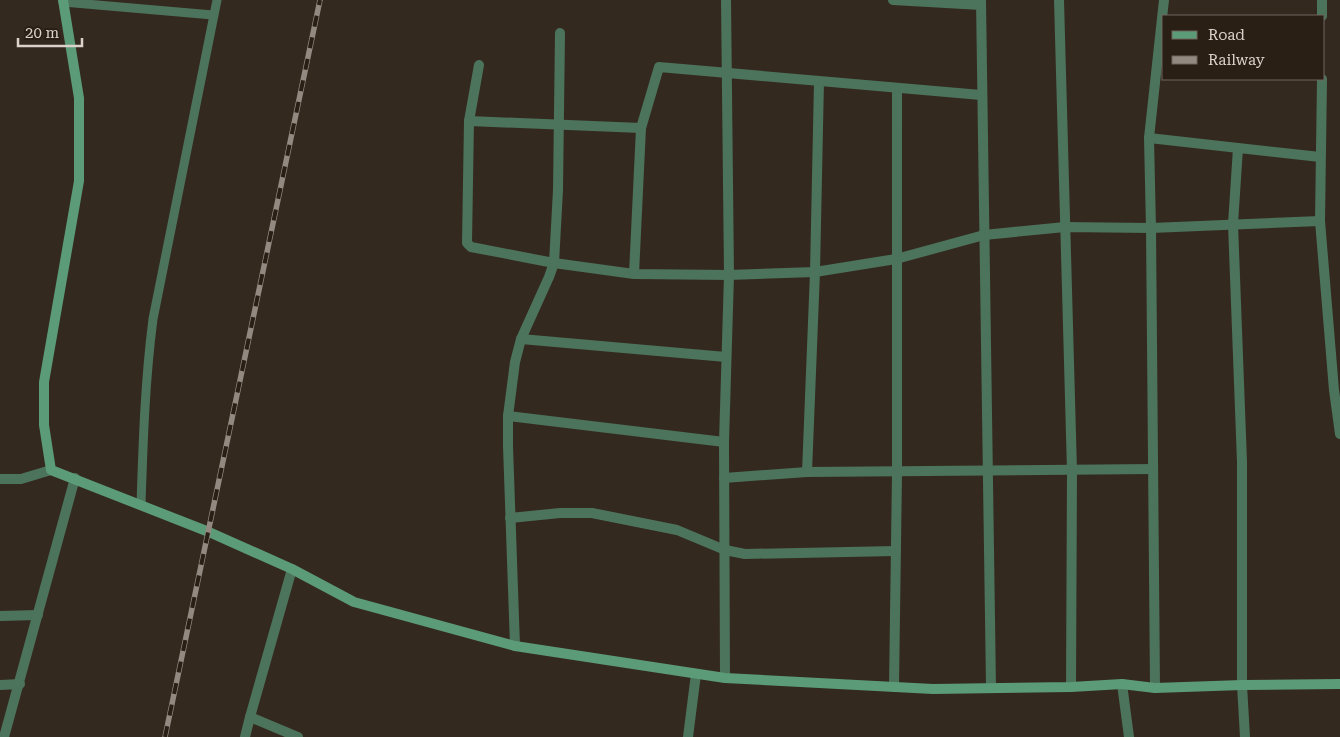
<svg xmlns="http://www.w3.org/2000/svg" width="1340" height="737" font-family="'Roboto Serif',serif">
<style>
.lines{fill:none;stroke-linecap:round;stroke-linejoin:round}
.lane{stroke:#4c735c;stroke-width:9}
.street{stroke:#4c735c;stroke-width:10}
.secondary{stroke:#5b9b77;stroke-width:10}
.rail-casing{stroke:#928980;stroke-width:5.5}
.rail{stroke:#2a1f15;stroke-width:4;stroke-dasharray:11;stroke-linecap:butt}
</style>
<rect width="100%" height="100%" fill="#34291e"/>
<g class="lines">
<g class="lane">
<path d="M63 2 213 15"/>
<path d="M141 505C143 442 145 381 153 319L217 0"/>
</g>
<g class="street">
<path d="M893 0 981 5"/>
<path d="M981 0 991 687"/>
<path d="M1059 0 1072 471 1071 687"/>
<path d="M1322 0V16"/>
<path d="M479 65 469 121 467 243 471 247 554 263 634 274 729 275 815 272 896 259 984 235 1065 227 1151 228 1320 221"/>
<path d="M1322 79 1320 221 1334 390 1340 434"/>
<path d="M469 121 641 128"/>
<path d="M1149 138 1320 157"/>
<path d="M1238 148 1233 224 1242 462V685L1245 737"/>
<path d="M634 274 641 128 659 67 981 95"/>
<path d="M521 339 726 357"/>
<path d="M508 416 724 442"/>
<path d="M807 472 815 272 819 81"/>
<path d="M724 478 807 472 1153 469"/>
<path d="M0 479H21L51 470"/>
<path d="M510 518 560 513H592L677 530 725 550 745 554 896 551"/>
<path d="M0 616 38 615"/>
<path d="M515 646 508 446V416L515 362 521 339 549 277 554 263 558 190 560 33"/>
<path d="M725 678 724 442 729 275 726 0"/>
<path d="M1122 684 1129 737"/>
<path d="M0 685 20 684"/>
<path d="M894 687 897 473V88"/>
<path d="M1155 688 1151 228 1149 138 1164 0"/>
<path d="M250 717 298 737"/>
<path d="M4 737 75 478"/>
<path d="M245 737 250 717 292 569"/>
<path d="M688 737 696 674"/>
</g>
<path class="secondary" d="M63 0 79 98V181L44 382V425L51 470 209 532 292 569 354 602 515 646 725 678 933 689 1071 687 1122 684 1155 688 1242 685 1340 684"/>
<defs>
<path id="rail" d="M165 737 320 0"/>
</defs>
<use href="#rail" class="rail-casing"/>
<use href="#rail" class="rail"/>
</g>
<rect x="1162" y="15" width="162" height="65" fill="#2a1f15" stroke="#70675e"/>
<rect x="1172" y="31" width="25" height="8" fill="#5b9b77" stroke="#70675e"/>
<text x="1208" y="40" font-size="15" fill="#dad2cb">Road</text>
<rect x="1172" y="56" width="25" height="8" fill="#928980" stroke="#70675e"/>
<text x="1208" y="65" font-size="15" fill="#dad2cb">Railway</text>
<path d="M18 38v8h64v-8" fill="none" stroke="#dad2cb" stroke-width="2.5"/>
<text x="25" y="38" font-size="15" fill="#dad2cb" stroke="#2a1f15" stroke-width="4" paint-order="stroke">20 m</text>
</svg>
